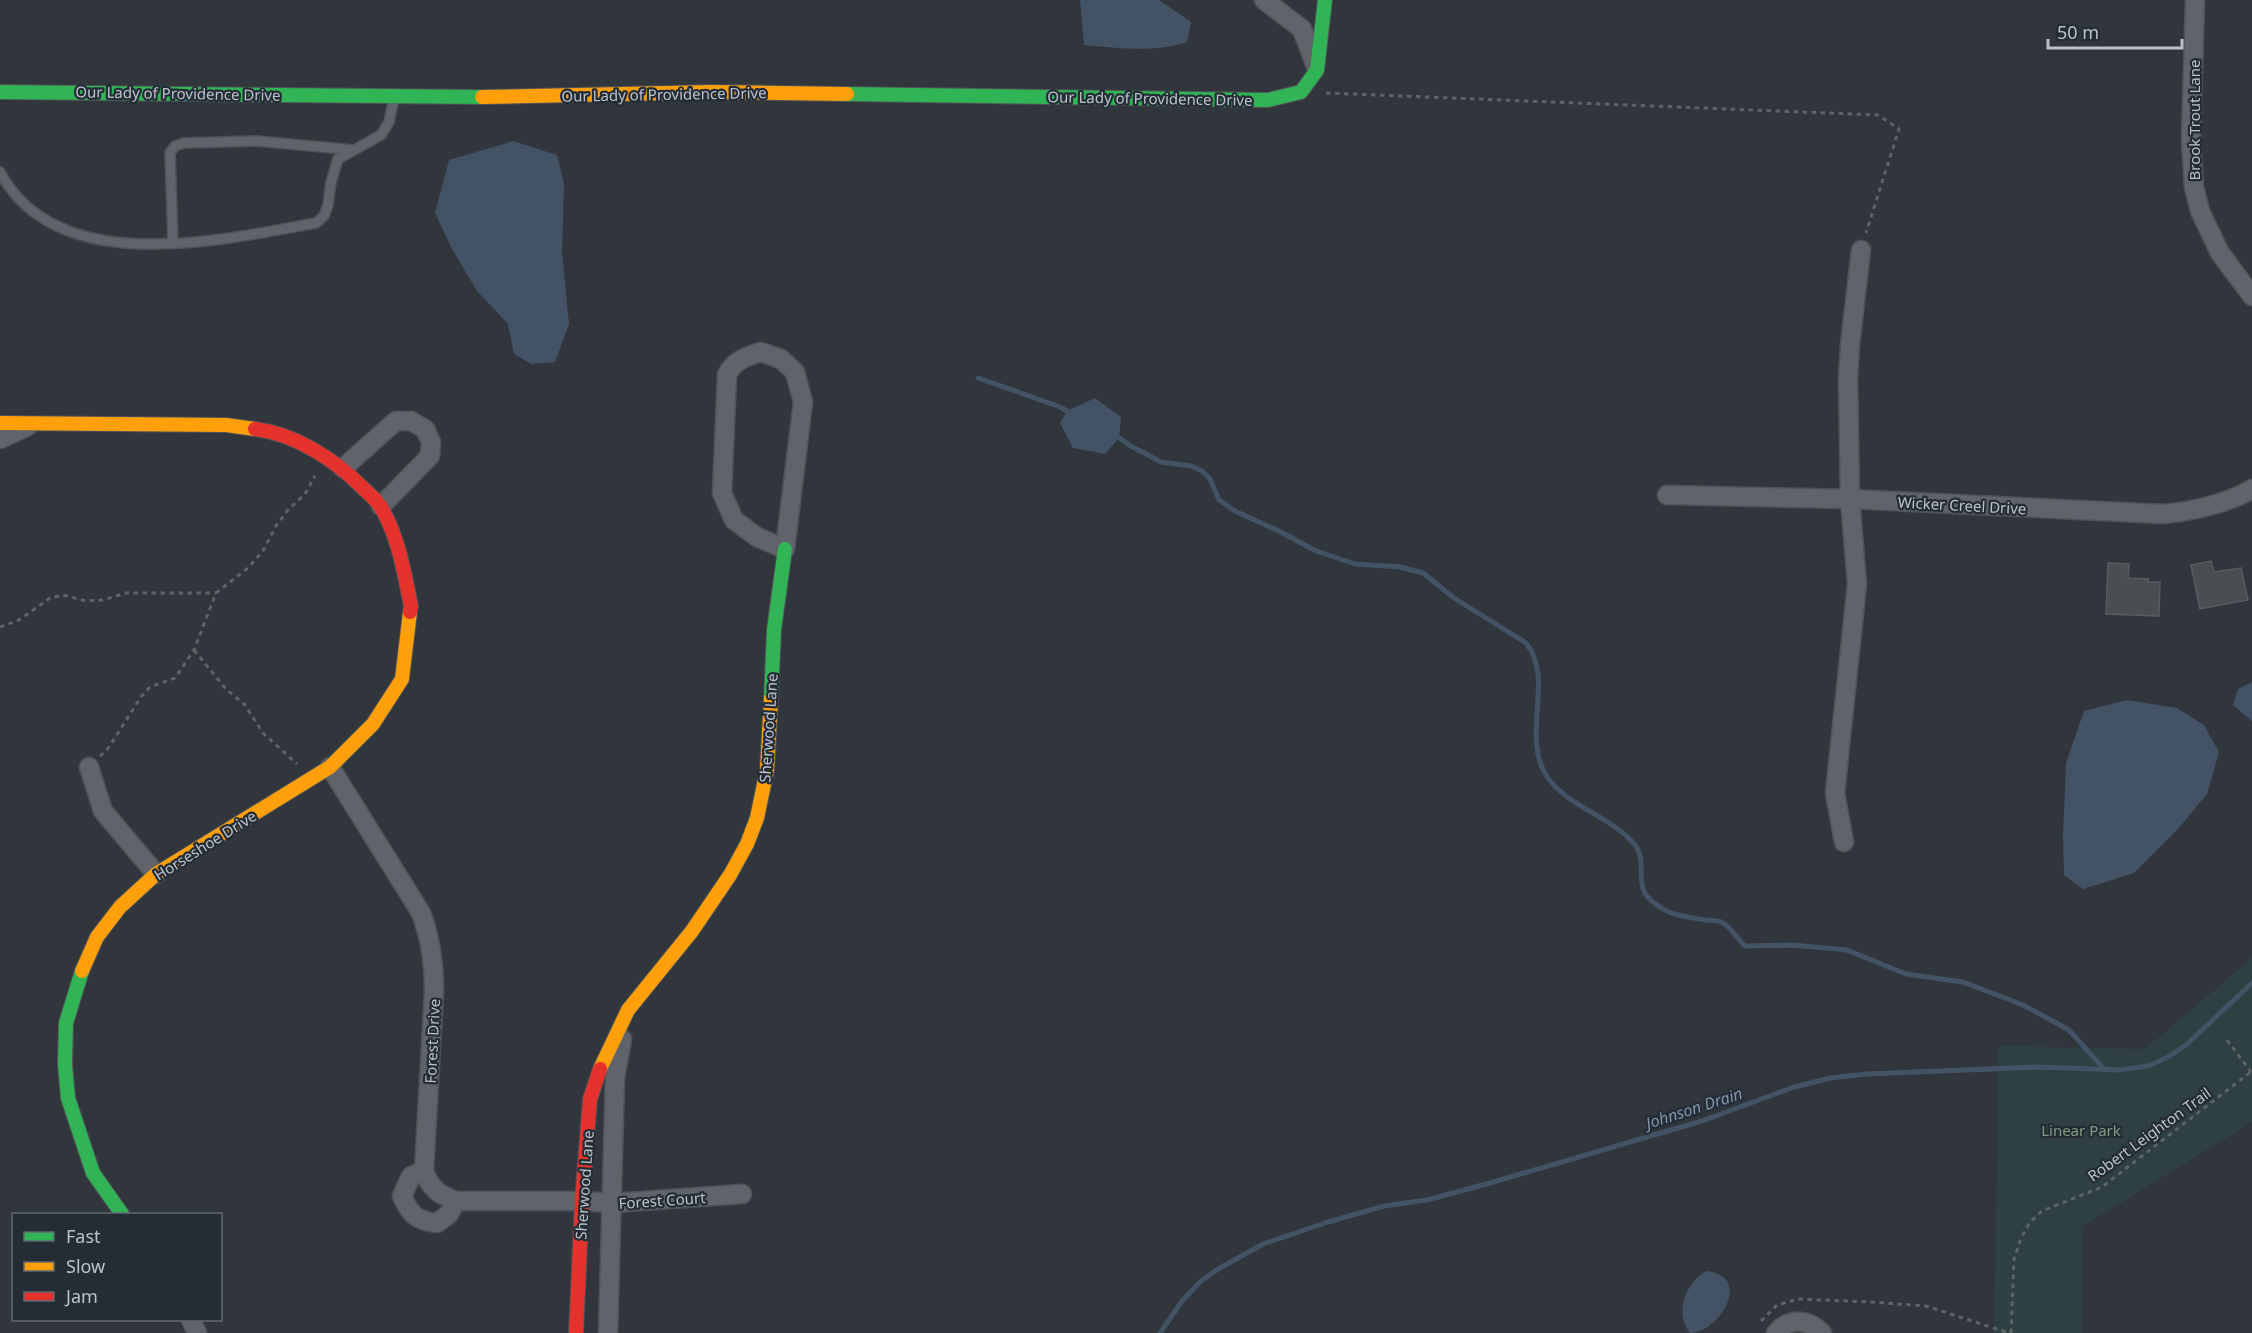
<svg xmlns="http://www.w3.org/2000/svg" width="2252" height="1333" font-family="'Noto Sans',sans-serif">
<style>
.green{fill:#2e4042}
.water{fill:#435365}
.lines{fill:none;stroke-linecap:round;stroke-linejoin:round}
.stream{stroke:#435365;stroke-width:5}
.building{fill:#494e53;stroke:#595d63;stroke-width:1.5}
.lane-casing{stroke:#4e5256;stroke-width:12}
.street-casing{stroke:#4e5256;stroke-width:21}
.fast-casing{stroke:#4e5256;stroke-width:16}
.slow-casing{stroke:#4e5256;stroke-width:16}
.jam-casing{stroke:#4e5256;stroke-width:16}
.path{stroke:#5e6367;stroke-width:3;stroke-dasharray:4.5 4.5;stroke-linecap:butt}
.lane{stroke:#60646a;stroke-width:9}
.street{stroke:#60646a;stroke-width:18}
.fast{stroke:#30b455;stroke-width:14}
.slow{stroke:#ff9f0a;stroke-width:14}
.jam{stroke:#e5322d;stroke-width:14}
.labels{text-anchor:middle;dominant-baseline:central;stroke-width:4.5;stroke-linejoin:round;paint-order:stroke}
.street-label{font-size:15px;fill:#bcc2cb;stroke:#242c36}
.park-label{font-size:15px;fill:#7d9d84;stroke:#242c36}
.water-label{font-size:16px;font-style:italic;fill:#8194aa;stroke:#242c36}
</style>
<rect width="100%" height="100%" fill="#30363c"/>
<path class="green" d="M2252 958V1122L2083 1226 2081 1333H1994L1999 1046 2145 1049Z"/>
<g class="water">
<path d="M1080 0H1159L1191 22 1187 42C1153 53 1119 48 1084 45Z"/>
<path d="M513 141 557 155 564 184 562 252 569 324 555 362 531 364 514 354 508 324 477 291 451 247 435 213 449 160Z"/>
<path d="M1095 398 1121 417 1119 438 1105 454 1073 448 1060 423 1067 411Z"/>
<path d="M2252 682V721L2233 705 2238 689Z"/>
<path d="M2127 700 2177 708 2204 725 2219 752 2207 794 2178 829 2134 873 2083 889 2064 875 2063 836 2066 763 2084 711Z"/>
<path d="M1706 1271C1754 1276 1719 1333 1690 1333 1674 1314 1685 1283 1706 1271Z"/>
</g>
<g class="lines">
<g class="stream">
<path d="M978 378 1058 406 1073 414"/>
<path d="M1113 433 1129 445 1161 462 1191 466 1202 471 1210 479 1219 500 1235 511 1281 532 1316 551 1355 564 1400 567 1423 573 1454 598 1526 643C1555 679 1521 734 1546 775 1565 806 1613 817 1635 845 1649 863 1631 886 1654 903 1673 917 1683 916 1705 920 1710 921 1719 920 1723 923 1731 927 1738 940 1745 946L1793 945 1847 950 1906 974 1963 982 2023 1005 2069 1030 2105 1070"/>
<path d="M1160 1333 1182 1301 1201 1281 1218 1269 1263 1244 1328 1222 1384 1206 1427 1200 1490 1183 1705 1120 1791 1088 1830 1078 1867 1074 2037 1067 2119 1070 2148 1066 2166 1058 2186 1045 2252 983"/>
</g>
</g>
<g class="building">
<path d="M2211 561 2214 572 2241 568 2248 600 2200 609 2191 565Z"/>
<path d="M2108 563 2129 564 2128 578 2148 579V582H2160L2159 616 2106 614Z"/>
</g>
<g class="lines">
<defs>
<g id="lane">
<path d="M0 172C57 279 221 240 316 223L324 216 328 205 331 182 338 159 381 135 389 122 394 98"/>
<path d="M173 243 170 153 175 146 184 143 257 141 354 150"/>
</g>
<g id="street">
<path d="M1264 0 1302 29 1315 64"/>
<path d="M2195 0 2191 140 2194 187 2200 211 2220 253 2252 296"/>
<path d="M761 352 781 359 795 372 803 402 785 549 757 537 734 520 722 493 727 375C733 361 747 356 761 352Z"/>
<path d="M0 439 28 426"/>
<path d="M343 468 396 421H411L425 429 431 442 430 456 381 506"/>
<path d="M1667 495 1850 499 2163 514C2194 511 2224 505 2252 489"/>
<path d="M89 767 103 811 156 874"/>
<path d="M330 767 421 913C431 939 434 963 434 991L424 1171C430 1188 439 1195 456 1201H582L613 1203 742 1194"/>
<path d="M1844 842 1835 793 1857 584 1850 499 1848 377 1850 345 1861 250"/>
<path d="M424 1171 411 1176 402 1196C410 1214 416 1221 437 1223L449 1214 456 1201"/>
<path d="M191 1320 197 1333"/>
<path d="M608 1333 615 1078 622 1039"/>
<path d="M1776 1333C1789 1317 1809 1319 1822 1333"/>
</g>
<g id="fast">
<path d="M0 92 482 97"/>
<path d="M847 94 1268 100 1301 92 1317 70 1325 0"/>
<path d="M771 699 774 630 785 549"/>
<path d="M82 971 66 1023 65 1064 68 1098 93 1173 122 1214"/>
</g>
<g id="slow">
<path d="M482 97 713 92 847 94"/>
<path d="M0 423 226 425 255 429"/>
<path d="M82 971 97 937 120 907 156 874 330 767 373 724 402 679 410 612"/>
<path d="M600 1069 628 1010 692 931 730 875 747 844 757 818 767 770 771 699"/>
</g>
<g id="jam">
<path d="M255 429C296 434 335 460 363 488 369 494 378 501 382 509 399 539 404 572 411 606L410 612"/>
<path d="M576 1333 582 1201 590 1099 600 1069"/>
</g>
</defs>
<use href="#lane" class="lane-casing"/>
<use href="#street" class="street-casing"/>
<use href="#fast" class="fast-casing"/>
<use href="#slow" class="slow-casing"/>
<use href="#jam" class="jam-casing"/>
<g class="path">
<path d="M1326 93 1878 115 1899 129 1866 233"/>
<path d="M0 627 19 620 50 598 63 595 86 601 103 600 126 593H216"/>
<path d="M194 650 225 688 245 705 263 733 297 764"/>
<path d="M100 756 107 750 141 697 150 687 175 678 194 650 216 593 248 568 263 551 276 526 288 510 305 494 315 476"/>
<path d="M2227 1040 2251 1072"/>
<path d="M1761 1321 1777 1305 1798 1299 1872 1302 1926 1306 2009 1333"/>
<path d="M2011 1333 2014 1259 2021 1238 2030 1222 2042 1211 2102 1187 2252 1071"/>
</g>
<use href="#lane" class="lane"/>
<use href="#street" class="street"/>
<use href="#fast" class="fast"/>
<use href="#slow" class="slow"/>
<use href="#jam" class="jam"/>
</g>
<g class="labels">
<g class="street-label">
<text transform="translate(178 93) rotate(1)">Our Lady of Providence Drive</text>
<text transform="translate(664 94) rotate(-1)">Our Lady of Providence Drive</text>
<text transform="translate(1150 98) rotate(1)">Our Lady of Providence Drive</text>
<text transform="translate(2194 120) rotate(-90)">Brook Trout Lane</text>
<text transform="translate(1962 505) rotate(3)">Wicker Creel Drive</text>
<text transform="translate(768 728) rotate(-86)">Sherwood Lane</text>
<text transform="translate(205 845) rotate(-32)">Horseshoe Drive</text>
<text transform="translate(432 1041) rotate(-87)">Forest Drive</text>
<text transform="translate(2149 1134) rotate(-36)">Robert Leighton Trail</text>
<text transform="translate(584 1185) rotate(-86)">Sherwood Lane</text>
<text transform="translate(662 1200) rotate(-4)">Forest Court</text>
</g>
<g class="park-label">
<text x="2081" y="1130">Linear Park</text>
</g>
<g class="water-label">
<text transform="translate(1694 1108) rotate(-18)">Johnson Drain</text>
</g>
</g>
<rect x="12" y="1213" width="210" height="108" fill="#242c36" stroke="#616872" stroke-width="1.5"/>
<rect x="24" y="1232" width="30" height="9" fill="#30b455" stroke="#616872" stroke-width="1.5"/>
<text x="66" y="1243" font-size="18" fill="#bcc2cb">Fast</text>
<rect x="24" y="1262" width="30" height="9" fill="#ff9f0a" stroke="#616872" stroke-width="1.5"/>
<text x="66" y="1273" font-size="18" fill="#bcc2cb">Slow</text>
<rect x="24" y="1292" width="30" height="9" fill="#e5322d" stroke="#616872" stroke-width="1.5"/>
<text x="66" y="1303" font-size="18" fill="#bcc2cb">Jam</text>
<path d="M2048 39v9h134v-9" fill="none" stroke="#bcc2cb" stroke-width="3"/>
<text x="2057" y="39" font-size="18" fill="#bcc2cb" stroke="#242c36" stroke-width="4.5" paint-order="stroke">50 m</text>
</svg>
